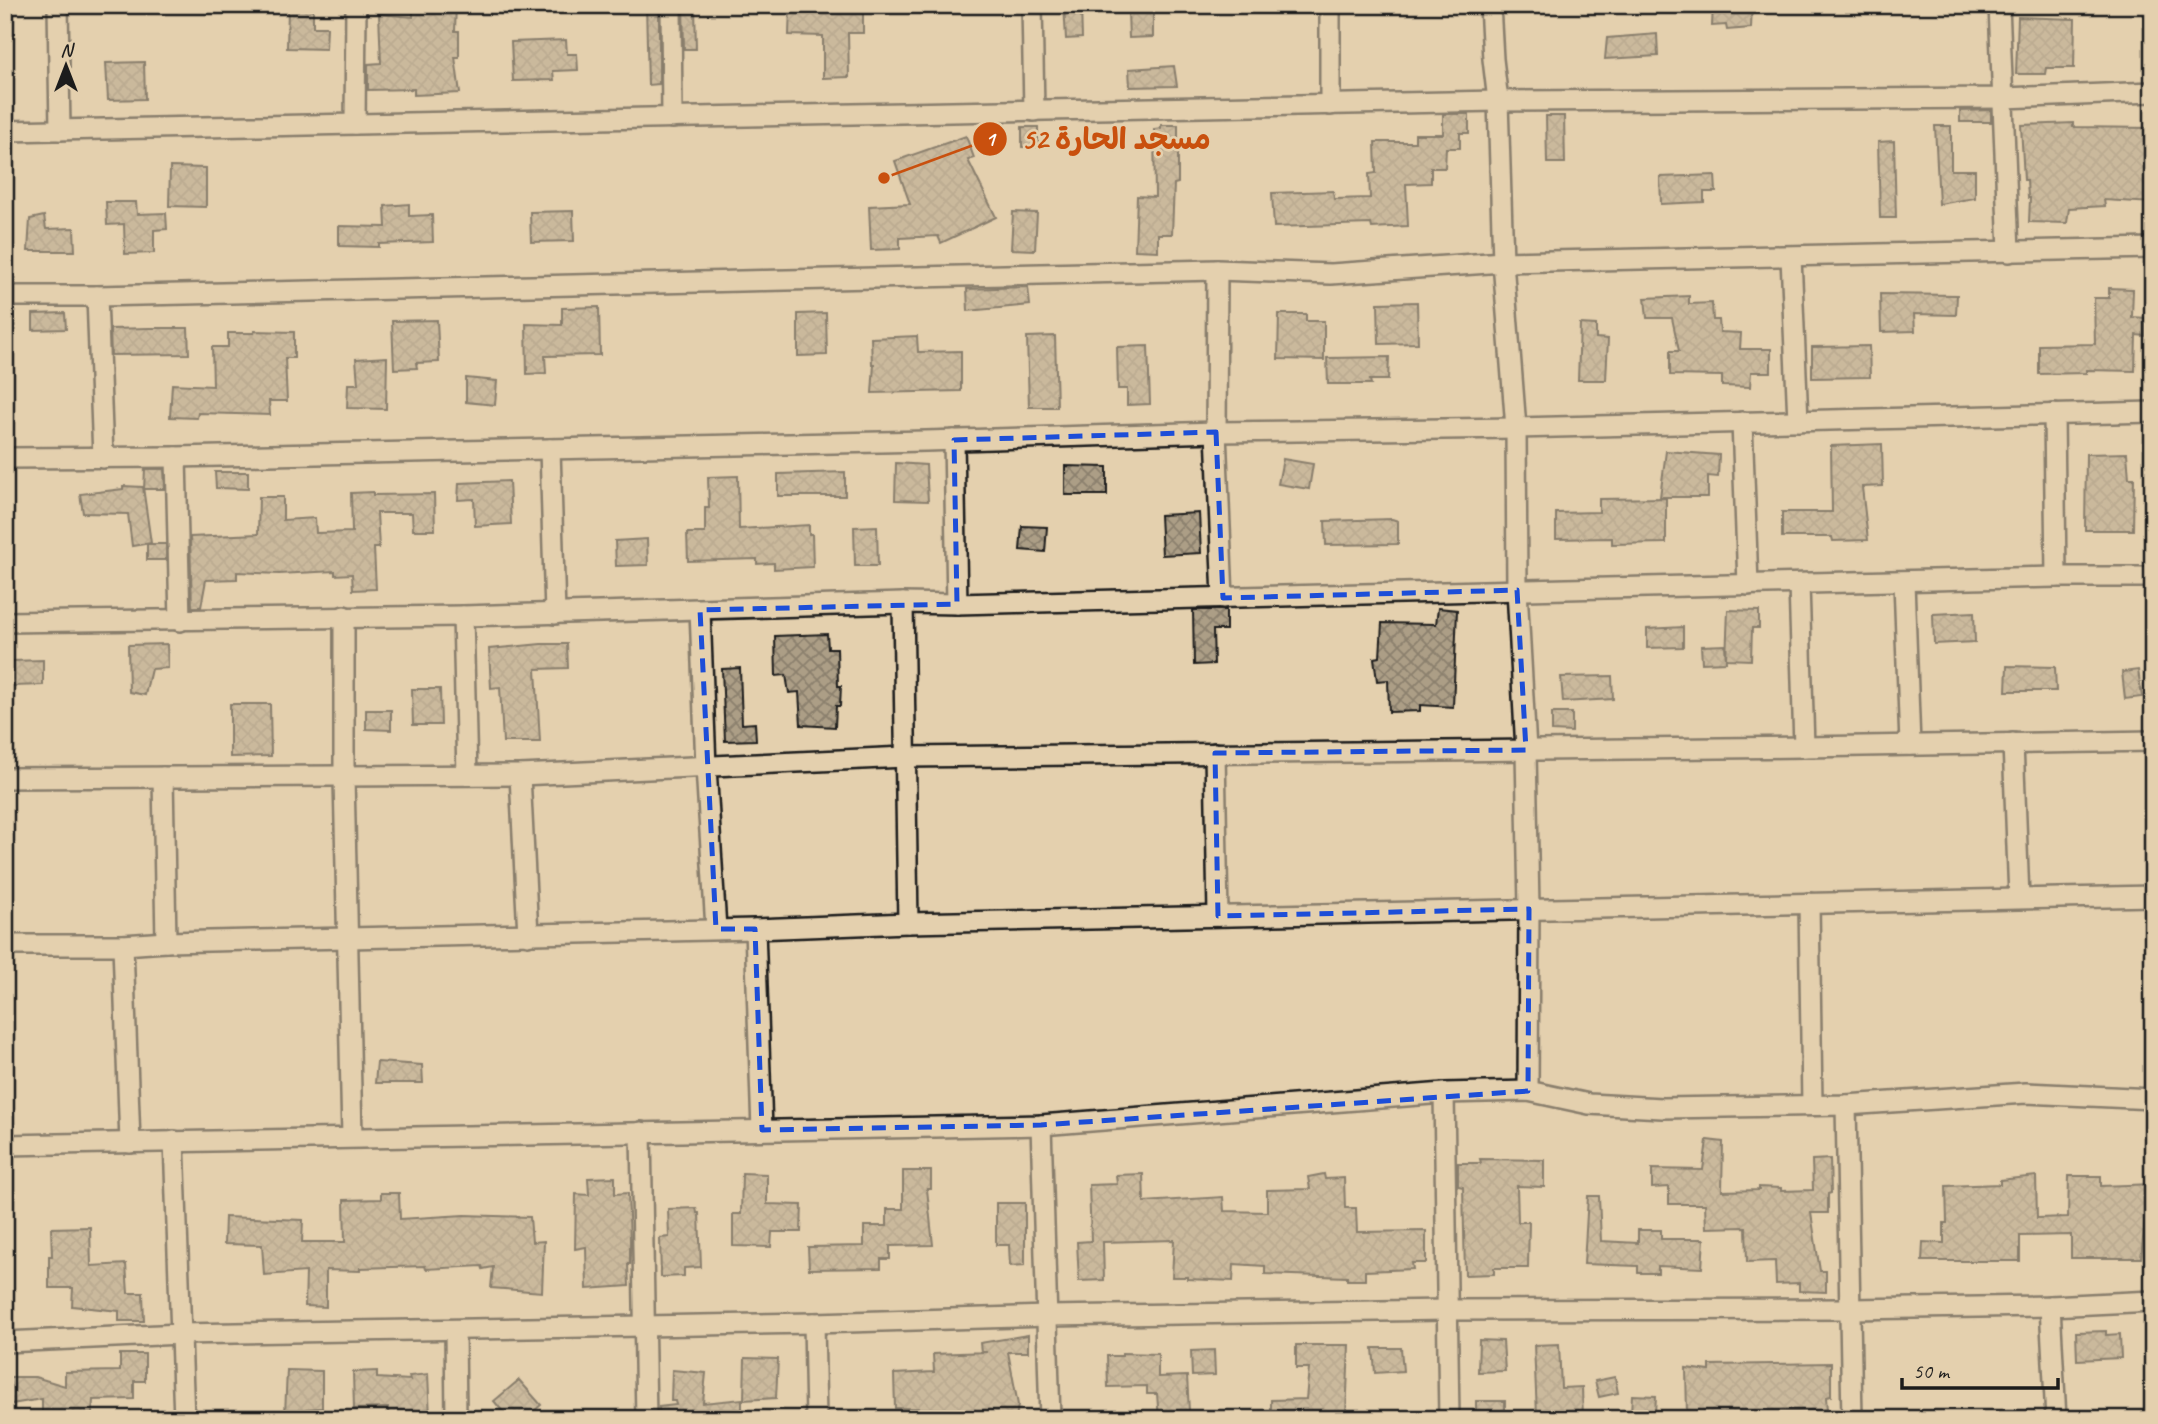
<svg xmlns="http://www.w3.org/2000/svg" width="2158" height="1424" font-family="Caveat,'Playpen Sans Arabic',sans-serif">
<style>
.building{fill:url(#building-cross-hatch);stroke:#1c1c1c;stroke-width:2}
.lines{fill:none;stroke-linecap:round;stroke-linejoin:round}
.street-casing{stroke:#1c1c1c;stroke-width:24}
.street{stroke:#e4d0ae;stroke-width:19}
.marked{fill:none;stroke:#1d4ed8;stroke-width:5;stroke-dasharray:14 9;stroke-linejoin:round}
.leader{fill:none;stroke:#c9500e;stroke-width:2.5}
.callout-dot{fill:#c9500e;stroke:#e4d0ae;stroke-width:2.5}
.mark-label{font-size:21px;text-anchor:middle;font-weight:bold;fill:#fff}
.callout-label{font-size:30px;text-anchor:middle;font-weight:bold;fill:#c9500e;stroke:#e4d0ae;stroke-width:5;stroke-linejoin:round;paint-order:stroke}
</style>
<defs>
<pattern id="building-cross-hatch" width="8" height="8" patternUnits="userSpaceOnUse" patternTransform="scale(1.75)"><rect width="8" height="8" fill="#ac9e86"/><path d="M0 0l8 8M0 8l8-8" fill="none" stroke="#8b806d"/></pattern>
</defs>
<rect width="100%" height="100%" fill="#e4d0ae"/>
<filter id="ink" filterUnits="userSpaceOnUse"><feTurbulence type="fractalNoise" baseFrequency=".0143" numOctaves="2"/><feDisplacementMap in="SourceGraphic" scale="14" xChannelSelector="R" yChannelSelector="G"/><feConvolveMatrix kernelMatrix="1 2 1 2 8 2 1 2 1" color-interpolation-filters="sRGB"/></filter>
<g filter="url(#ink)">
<g class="building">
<path d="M413 5H456L455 31H459V57H455L460 93 414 95V89L368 90V64L381 63 379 14 413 17Z"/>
<path d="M646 5H659V84L648 85Z"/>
<path d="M683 5H695L696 49H684Z"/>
<path d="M790 5H832V8L863 7V33H848L849 77 823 78V36L789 35Z"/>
<path d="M1064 5H1081L1082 38 1066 39Z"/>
<path d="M1713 5H1752L1751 28 1727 30 1726 25 1712 26Z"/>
<path d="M288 8H313V27H327L326 49 287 48Z"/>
<path d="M1153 11V37L1129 38 1128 12Z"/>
<path d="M2018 17 2075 19 2074 68H2046L2045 74H2016Z"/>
<path d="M1657 34 1658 56 1605 59 1607 38Z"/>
<path d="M566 40 567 54H577L578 70 553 71 554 80 513 81 511 42Z"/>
<path d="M144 62 145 99 108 100 106 63Z"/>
<path d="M1174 66 1177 86 1130 87 1129 69Z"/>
<path d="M1991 110V122H1960V111Z"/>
<path d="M1443 114H1469V133H1460V148H1446L1445 168H1431V183L1406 184 1408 226 1372 228 1371 224 1274 227 1272 193 1333 191 1334 199 1370 198 1369 174 1376 173 1375 142H1415V134H1443Z"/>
<path d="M1546 116H1564L1565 163H1547Z"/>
<path d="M2073 123V127L2153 128V203L2104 200 2105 206 2069 208 2067 223 2029 222 2030 198H2028L2027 180H2024L2021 125Z"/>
<path d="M1161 125H1178V183L1174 184 1172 234H1158V251L1135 250 1137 196 1155 197 1154 129 1161 128Z"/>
<path d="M1935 126H1951V170H1975V198L1939 204Z"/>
<rect x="1022" y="127" width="16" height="20"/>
<path d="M966 136 974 158 968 160 996 217 941 243 938 236 900 238V249L871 250 869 206 910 204 895 161Z"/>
<path d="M1894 141 1896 218H1880L1878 142Z"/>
<path d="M170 167 206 168V207L169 206Z"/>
<path d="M1715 175 1716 192H1704V202L1661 204 1660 177Z"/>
<path d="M106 202H136L137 214 166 213 167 229 154 230V253L125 254 124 224 107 225Z"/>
<path d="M409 204V216L432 215 433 242 379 244V247L339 246V226L386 227 385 206Z"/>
<path d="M573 211 574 241 531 242 530 212Z"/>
<path d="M1013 212 1037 213 1035 250 1011 249Z"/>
<path d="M44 216 46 229 74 228 75 251H28L30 219Z"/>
<path d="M1028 287 1030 305 968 311 967 289Z"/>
<path d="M2109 288 2133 289 2132 317 2146 318 2145 336 2136 335 2135 371 2086 370V373L2039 374V345L2095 344 2094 298H2109Z"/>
<path d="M1880 294 1957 295 1956 315 1914 314 1915 331 1881 332Z"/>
<path d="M1689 296V304L1712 303 1713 320H1719L1720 332 1741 333 1740 349H1771V372H1751L1750 387 1722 386V376L1670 375V351H1679L1672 318H1647L1645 298Z"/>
<path d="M1417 302 1418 343 1379 344 1378 303Z"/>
<path d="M599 307 600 355 545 356 546 373 527 374 526 324 562 325V308Z"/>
<path d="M65 313 66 329 33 330V314Z"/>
<path d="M826 313 827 355 798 356V314Z"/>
<path d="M1279 314H1306V321H1324V360L1278 359Z"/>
<path d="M437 320 439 362 416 363 417 368 394 369 392 321Z"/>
<path d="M1580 324 1596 325V338L1608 339 1606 380H1578Z"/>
<path d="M149 328H188L189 354 111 355 110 329Z"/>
<path d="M254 331 294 332V358H285L287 401H269L270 415 198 413 197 418 170 417 172 384 213 386 212 347H228V333H254Z"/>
<path d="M917 336 918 352 961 351V391L872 393 874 364H872L871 338Z"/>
<path d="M1055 336 1057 407H1029L1027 337Z"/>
<path d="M1148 346 1150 404 1127 405V389H1118L1117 347Z"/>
<path d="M1869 346 1870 377 1812 378V347Z"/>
<path d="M387 357 386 409 347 408 348 384H358L356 359Z"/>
<path d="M1389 357 1388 380H1370L1371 384H1328L1327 358Z"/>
<path d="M466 378 497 381 495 405 466 402Z"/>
<path d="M1882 444 1883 486 1862 487 1868 540 1833 541 1832 537H1782V512H1832L1831 446Z"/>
<path d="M1666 451 1719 455 1718 477 1708 476V497H1660Z"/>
<path d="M2127 453 2129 478H2134L2133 530H2085L2086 454Z"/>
<path d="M1283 459 1313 464 1309 489 1278 484Z"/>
<path d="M896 463 926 465 928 501 895 500Z"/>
<path d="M1065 466 1107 467V495H1065Z"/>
<path d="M145 469H164L165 489H144Z"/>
<path d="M215 472H248V489L216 488Z"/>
<path d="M845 472V496H778V474Z"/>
<path d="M738 476 739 529 809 525V534H812L813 567 774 569V563L757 564V559L688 561 687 533H705V508H709L708 477Z"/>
<path d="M509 481 511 524 475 526 474 499 458 500 459 483Z"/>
<path d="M123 486 143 487 151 543 132 546 128 514 83 513 80 494 123 489Z"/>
<path d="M373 492V495L434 494 435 530H413L412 513H377L379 548H374L376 589 353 590 352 574 335 575V571L279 574 237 572V579L206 580 201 607H192L190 537 258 534 259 497H283V520L315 518 316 533 352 532 351 493Z"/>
<path d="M1666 498V543L1612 544V538L1556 539V513L1599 512V499Z"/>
<path d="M1199 513 1201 553 1162 555 1160 515Z"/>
<path d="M1392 519 1398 521V544L1326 545 1325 521Z"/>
<path d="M877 526 878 566H855L854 527Z"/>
<path d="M1022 526 1047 527 1045 552 1020 550Z"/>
<path d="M647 539 648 565 616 566 615 541Z"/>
<rect x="147" y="544" width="19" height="16"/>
<path d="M1438 608 1457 610 1453 707 1420 705V711L1389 712 1388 680 1377 681 1374 658 1380 657 1382 623 1436 624Z"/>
<path d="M1193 610H1226V630H1213L1214 664 1194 665Z"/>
<path d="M1728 610 1759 611V628H1752L1751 660 1726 659Z"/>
<path d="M1974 612 1975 642 1934 644 1933 614Z"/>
<path d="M1683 627V647L1647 648V629Z"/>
<path d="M827 634 828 648H837L838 686H841L840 706H836L835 727 801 725 799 692 789 693 786 675 776 676 775 636Z"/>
<path d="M167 644 168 668 151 669 145 695 129 692 128 645Z"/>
<path d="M541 644H567L568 668 536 669 540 742H503L500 687 491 688 489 649Z"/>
<path d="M1725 645 1726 662 1702 663 1701 646Z"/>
<path d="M43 660V685L13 686 12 661Z"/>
<path d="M2007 666 2055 667 2056 691H2006Z"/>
<path d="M740 668 742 724 755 723 756 740 725 741 722 669Z"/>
<path d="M2138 670 2142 697 2125 699 2122 672Z"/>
<path d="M1612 676 1613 699 1563 702 1561 677Z"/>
<path d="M412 689H440L441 725H413Z"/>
<path d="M230 704H270L271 756 230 757Z"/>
<path d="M366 710H391V730L366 729Z"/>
<path d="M1552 713H1572V732L1552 731Z"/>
<path d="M377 1062 422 1065 423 1083H375Z"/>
<path d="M1707 1140 1723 1142 1722 1191 1759 1190V1187L1781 1188V1191L1813 1190 1812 1160 1830 1159 1831 1193 1828 1194V1213H1811L1820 1271H1826V1292L1799 1291V1283L1776 1284 1775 1261 1747 1262 1746 1227 1706 1228 1705 1204H1669V1187L1652 1188V1169L1703 1170Z"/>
<path d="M1480 1159 1544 1160V1187L1517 1186 1518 1222H1529L1528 1268H1494V1274L1465 1275 1463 1187 1458 1186V1163H1481Z"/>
<path d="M903 1171H931V1189H927L933 1245 890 1246V1259H881V1268L809 1269 808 1247 864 1246V1226H887V1209H903Z"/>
<path d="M742 1173 767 1174V1204L802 1205 801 1232H772L771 1247 733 1246V1214H741Z"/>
<path d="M1143 1174 1144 1202 1223 1197 1224 1211 1267 1212V1190L1310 1189 1308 1177 1324 1174 1325 1179 1344 1178 1345 1208H1356L1357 1232 1426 1231V1263H1412L1413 1269 1365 1271V1280H1347V1277L1265 1274V1266L1234 1264 1233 1281 1187 1279V1277H1172L1174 1240 1103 1242 1104 1280 1079 1281 1077 1242 1091 1241 1089 1185 1117 1184 1116 1175Z"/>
<path d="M2036 1176 2037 1218 2068 1217 2069 1176H2101V1186L2153 1184V1219L2145 1220 2141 1258H2071V1235L2020 1236V1261H1922L1923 1242 1944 1243V1223H1947L1946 1186 2000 1184V1180Z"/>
<path d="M615 1177V1194L628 1193 630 1239V1264H628L629 1286 587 1289 586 1247 575 1249 576 1194 589 1195 588 1178Z"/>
<path d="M381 1193H399L400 1219 464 1215 530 1217 532 1242 544 1241 542 1292 491 1288 493 1267 483 1269 482 1266 426 1269 425 1266 360 1268V1271L326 1270V1307L305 1306 306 1272 264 1275 262 1245 224 1244 225 1217 303 1220 302 1242H345L344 1200 381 1199Z"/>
<path d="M1588 1196H1599L1601 1241 1638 1243V1230H1661V1239H1704L1702 1268 1658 1266V1273H1638V1266L1584 1264Z"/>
<path d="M996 1203H1025V1265L1010 1266 1009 1245H996Z"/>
<path d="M696 1208 697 1213H699L701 1267 684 1268V1276L661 1277 660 1238 669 1237 668 1209Z"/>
<path d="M90 1227 91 1266 126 1264 128 1293H143L144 1321H119V1311L72 1306 73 1288H49V1256H52L51 1228Z"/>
<path d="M2106 1331V1335L2120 1334 2121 1358 2077 1360 2076 1332Z"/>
<path d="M1028 1335V1352H1008L1018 1405 1016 1419H950L949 1409 895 1408 894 1374 934 1372 933 1354 987 1352H981L980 1343Z"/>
<path d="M1479 1340 1503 1341 1505 1371 1478 1372Z"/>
<path d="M1559 1344 1561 1388 1582 1387 1583 1419H1547L1548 1415H1537L1534 1345Z"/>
<path d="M1296 1345H1349L1346 1416H1337V1418L1271 1419V1400L1306 1399 1309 1368H1296Z"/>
<path d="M1373 1348H1401L1403 1371 1375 1373Z"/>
<path d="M1214 1350 1215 1375 1192 1376 1191 1351Z"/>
<path d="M1122 1353 1158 1354V1377L1187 1376 1189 1411 1174 1412 1175 1419H1159L1157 1394H1147V1386L1108 1387 1107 1356H1122Z"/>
<path d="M120 1354H145V1381H134V1399L93 1400 92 1414 73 1413V1419H42V1399L5 1405V1380L11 1377H35L65 1386V1372L120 1371Z"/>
<path d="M745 1358 778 1359 776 1398 744 1400Z"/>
<path d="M1831 1363V1396L1826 1397 1827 1410 1769 1412V1419H1750V1413L1687 1415 1686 1368 1710 1371V1365Z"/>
<path d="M287 1370 322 1371V1408L307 1409V1413L285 1414Z"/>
<path d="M672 1370 706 1373 703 1403 742 1399V1419H660L659 1407 676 1405 675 1401H671Z"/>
<path d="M377 1371V1378L410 1380 409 1376 428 1374 430 1417 388 1418V1408L354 1409 353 1372Z"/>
<path d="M1615 1377 1618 1393 1599 1397 1595 1381Z"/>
<path d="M519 1380 541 1405 525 1419H509L494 1401Z"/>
<path d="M1632 1395 1656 1396 1655 1414 1631 1413Z"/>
<rect x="1476" y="1401" width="29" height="17"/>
</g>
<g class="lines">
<defs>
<g id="street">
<path d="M58 5 60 130"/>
<path d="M671 5 672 118"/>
<path d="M1032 5 1034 111"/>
<path d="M1330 5V105"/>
<path d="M1490 5 1493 59 1498 101 1503 262 1516 428 1517 590 1526 750 1529 909 1528 1091"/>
<path d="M1999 5 2009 252"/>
<path d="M355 124 356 5"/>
<path d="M5 131 1498 101 2004 98 2153 92"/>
<path d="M1791 257 1798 421"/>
<path d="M1217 270 1216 432 1223 598"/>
<path d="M5 296H97L1217 270 1331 274 1503 262 2153 248"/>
<path d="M97 296 103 458"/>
<path d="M2054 414 2056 577"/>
<path d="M1742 422 1748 585"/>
<path d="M954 440 957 604"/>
<path d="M550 449 555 614"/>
<path d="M176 457 180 621"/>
<path d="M5 458 176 457 926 441 1216 432 1516 428 2153 412"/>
<path d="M1904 582 1910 745"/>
<path d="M1799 584 1804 747"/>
<path d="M903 603 908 923"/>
<path d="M700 610 706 767 716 929"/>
<path d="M344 616V777L352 1137"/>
<path d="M463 616 467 775"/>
<path d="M5 622 463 616 903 603 957 604 2056 577H2153"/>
<path d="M2013 743 2019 898"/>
<path d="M1215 753 1218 916"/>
<path d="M520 775 528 935"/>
<path d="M163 777 166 942"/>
<path d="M5 778 520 775 905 757 1804 747 2153 741"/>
<path d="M1809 903 1812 1105"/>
<path d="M755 929 762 1130"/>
<path d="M5 945H123L166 942 755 929 908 923 2153 896"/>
<path d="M123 945 130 1143"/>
<path d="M1444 1093 1449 1419"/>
<path d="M1846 1105 1852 1419"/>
<path d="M1041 1125 1050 1419"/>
<path d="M641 1132 646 1419"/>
<path d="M174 1141 184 1419"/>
<path d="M5 1145 1041 1125 1444 1093 1528 1091 1589 1104 1662 1108 1846 1105 2026 1093 2153 1099"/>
<path d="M2050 1306 2056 1419"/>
<path d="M814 1323 816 1419"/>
<path d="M455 1330 456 1419"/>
<path d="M5 1342 181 1334 814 1323 1047 1316 1448 1310 1851 1309 2050 1306 2153 1301"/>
</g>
</defs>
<use href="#street" class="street-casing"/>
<use href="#street" class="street"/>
</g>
</g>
<path d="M0 0H2158V1424H0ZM1216 432 1223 598 1517 590 1526 750 1215 753 1218 916 1529 909 1528 1091 1041 1125 762 1130 755 929H716L700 610 957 604 954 440Z" fill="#e4d0ae" fill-opacity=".55" fill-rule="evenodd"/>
<path class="marked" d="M1216 432 1223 598 1517 590 1526 750 1215 753 1218 916 1529 909 1528 1091 1041 1125 762 1130 755 929H716L700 610 957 604 954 440Z"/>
<path class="leader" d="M884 178L990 139"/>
<g class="callout-dot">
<circle cx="884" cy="178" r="7"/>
<circle cx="990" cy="139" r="18"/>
</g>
<g class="mark-label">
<text x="990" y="146">1</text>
</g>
<g class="callout-label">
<text x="1116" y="149">مسجد الحارة 52</text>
</g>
<rect width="2158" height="1424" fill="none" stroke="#e4d0ae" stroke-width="28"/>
<rect x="14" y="14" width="2130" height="1396" fill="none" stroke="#1c1c1c" stroke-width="2.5" filter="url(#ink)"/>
<g transform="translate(66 66)" stroke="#e4d0ae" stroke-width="5" paint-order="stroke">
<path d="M0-5L12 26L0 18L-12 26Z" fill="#1c1c1c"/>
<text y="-10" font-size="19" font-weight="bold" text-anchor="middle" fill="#1c1c1c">N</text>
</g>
<path d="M1902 1378v10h156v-10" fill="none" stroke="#1c1c1c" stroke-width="3.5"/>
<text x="1913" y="1378" font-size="21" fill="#1c1c1c" stroke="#e4d0ae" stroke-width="5" paint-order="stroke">50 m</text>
</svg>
